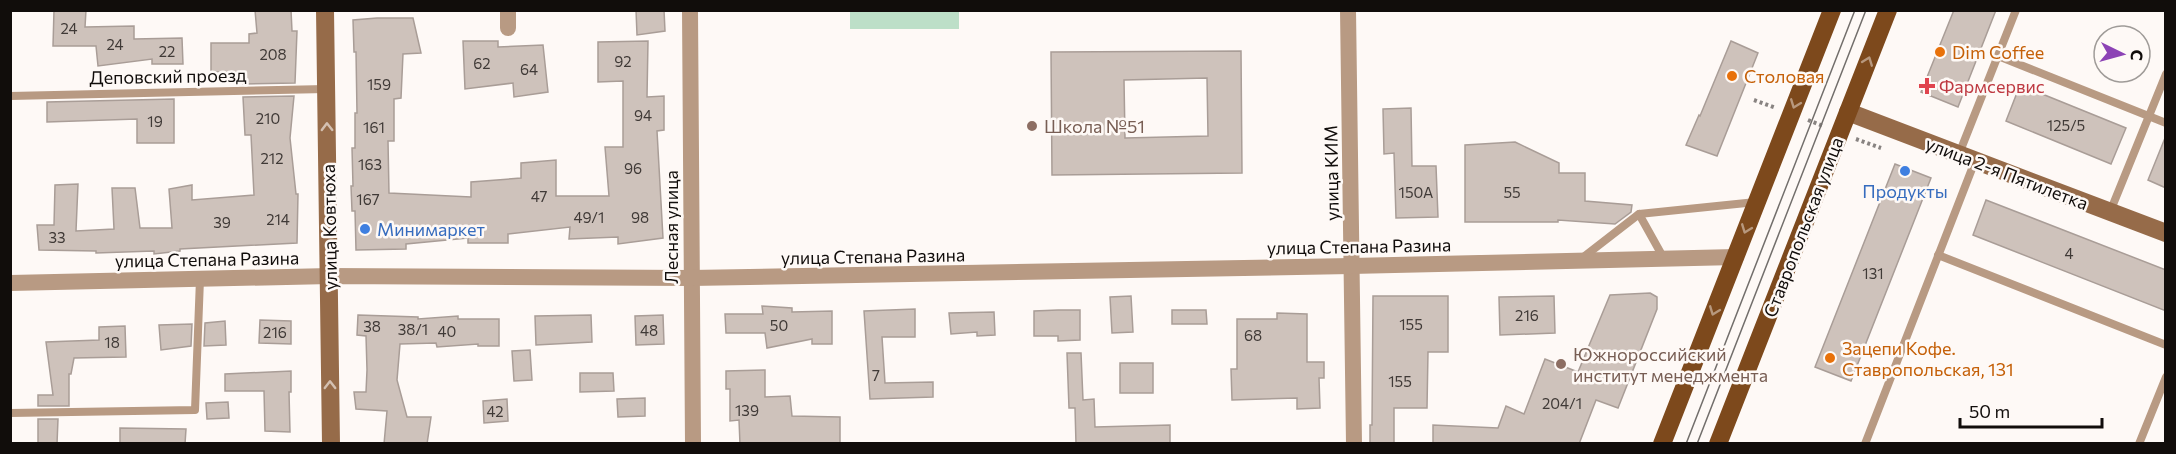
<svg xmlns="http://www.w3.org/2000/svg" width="2176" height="454" font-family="Commissioner,sans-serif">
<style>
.green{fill:#bddfc8}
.building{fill:#cec2bb;stroke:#a99d97;stroke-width:1.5;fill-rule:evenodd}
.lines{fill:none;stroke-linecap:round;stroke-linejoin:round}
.path{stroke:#888381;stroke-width:4;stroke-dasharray:3 3;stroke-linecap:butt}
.lane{stroke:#b89a83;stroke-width:8}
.street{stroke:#b89a83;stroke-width:16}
.secondary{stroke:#966b49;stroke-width:18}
.primary{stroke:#7d491c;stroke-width:18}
.tram{stroke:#726e6b;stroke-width:1.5}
.oneway{stroke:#b7987e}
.oneway2{stroke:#d4c0b1}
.food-dot{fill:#e8710a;stroke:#fef9f6;stroke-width:2}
.health-dot{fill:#e0444e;stroke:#fef9f6;stroke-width:2}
.education-dot{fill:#8d6e63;stroke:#fef9f6;stroke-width:2}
.shop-dot{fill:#3f7fe0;stroke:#fef9f6;stroke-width:2}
.labels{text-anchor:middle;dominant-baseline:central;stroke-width:5;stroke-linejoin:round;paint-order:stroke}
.number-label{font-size:15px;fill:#403a37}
.food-label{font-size:18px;fill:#c56008;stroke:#fef9f6;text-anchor:start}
.street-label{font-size:18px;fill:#110d0b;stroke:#fef9f6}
.health-label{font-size:18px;fill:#be3a42;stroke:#fef9f6;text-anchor:start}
.education-label{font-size:18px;fill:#785e54;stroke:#fef9f6;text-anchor:start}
.shop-label{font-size:18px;fill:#366cbe;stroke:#fef9f6}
</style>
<rect width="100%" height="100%" fill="#fef9f6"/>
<rect class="green" x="850" y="11" width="109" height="18"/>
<g class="building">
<path d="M54 10H86L85 27 134 26V39L182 38 183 64H152V59L98 66 96 46H53Z"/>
<path d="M255 10H291L292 31H297L295 83 243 84 242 72H211V43H249V34L257 33Z"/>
<path d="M636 10H664L665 31 637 35Z"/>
<path d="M1954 10H1996L1958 107 1921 92Z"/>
<path d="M377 18H413L421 53 403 54 401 98 394 99V141H388L389 193 471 197V182L521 178V163L556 160V196H609L605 147H623V81L598 82V42L648 41 647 97 664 96V130L657 131 663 238 618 244V237L569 239 570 227 508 234V243H468V238L406 244V249L356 250 355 211H352L351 186H353L352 148H355V113H357L356 52H354L353 20Z"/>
<path d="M463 41H498V47L543 45 548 92 514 97 513 83 465 89Z"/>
<path d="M1731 41 1758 53 1717 156 1686 145 1699 115 1700 116Z"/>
<path d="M1241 51 1242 173 1052 175 1051 52ZM1207 78 1208 136 1125 138 1124 80Z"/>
<path d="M2020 85 2126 128 2111 164 2006 121Z"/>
<path d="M294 96 290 138 296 194H298L297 243 180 249V251L154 254V251L96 253V251L39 250 37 225H54L55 185 78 184 76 231 114 229 112 188H135L140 228H172L169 189 192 185V200L254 195 251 135H245L243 97Z"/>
<path d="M174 99V143H137V119L47 122V102Z"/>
<path d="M1411 108 1412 166H1436L1438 217 1396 218 1394 153 1384 154 1383 109Z"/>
<path d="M2165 138H2166V188L2148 180Z"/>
<path d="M1515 142 1559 163V173H1585V201L1632 205 1631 212 1615 224 1558 220V222H1465V145Z"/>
<path d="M1895 164 1931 178 1851 381 1815 367Z"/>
<path d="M1986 200 2166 270V311L1973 235Z"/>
<path d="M1650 293 1657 297V309L1618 408 1596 400 1579 444H1433V425L1498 428 1506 406 1524 414 1545 359 1578 372 1610 295Z"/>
<path d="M1131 296 1133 332 1112 333 1110 297Z"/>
<path d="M1373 296H1448V352H1428L1427 408H1394V444H1370V425H1372Z"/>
<path d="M1554 296 1555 333 1500 335 1499 297Z"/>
<path d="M762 306 792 308V312L832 311V344H812V339L767 348 765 333H726L725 314H763Z"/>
<path d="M915 309V337H882L885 383 933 382V397L870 399 864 311Z"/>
<path d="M1058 310H1080V340L1058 341V336H1034V311Z"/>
<path d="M1172 310H1206L1207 324H1172Z"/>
<path d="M994 312 995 335 977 336V332L951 334 949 313Z"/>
<path d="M1277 313 1307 314V362H1324V378H1319L1320 408 1297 409V398L1232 400 1231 369H1237V319H1277Z"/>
<path d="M358 315 418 317V319L458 316V319H499V346H478V344L437 347 436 343 400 344 397 380 407 417H431L427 444H384L387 411 356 409 354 392H366L367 370 366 336 357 335Z"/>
<path d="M591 315 592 342 536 345 535 316Z"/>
<path d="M663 315 664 344 636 345 635 316Z"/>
<path d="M260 320 291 321V344L259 343Z"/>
<path d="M225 321 226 345 204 346 205 323Z"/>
<path d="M192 324 191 346 161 350 159 325Z"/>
<path d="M125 326 126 357 74 358 71 374H69V406H38V395H53L46 342 99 340V327Z"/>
<path d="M530 350 532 380 514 381 512 351Z"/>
<path d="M1067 353H1081L1083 400 1094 399 1095 427 1170 425V444H1076L1075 408H1069Z"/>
<rect x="1120" y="363" width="33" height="30"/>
<path d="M765 370V397L790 396 792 416 840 417V444H740L739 420 730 421V389H726V371Z"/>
<path d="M291 371V392H289L290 432 265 431 264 391H225V374Z"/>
<path d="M580 373H613L614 391 580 392Z"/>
<path d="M645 398V416L618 417 617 399Z"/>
<path d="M507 399 508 421 484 423 483 401Z"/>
<path d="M228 402 229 418 207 419 206 403Z"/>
<path d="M38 419H58L57 444H38Z"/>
<path d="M120 428 186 429 185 444H120Z"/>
</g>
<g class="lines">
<g class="path">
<path d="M1754 100 1776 108"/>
<path d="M1808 120 1823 126"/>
<path d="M1856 139 1881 148"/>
</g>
<g class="lane">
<path d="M1998 56 2166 123"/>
<path d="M10 96 326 89"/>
<path d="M1959 154 2016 10"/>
<path d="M2110 212 2166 74"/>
<path d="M1639 214 1663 257"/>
<path d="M1938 255 2166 345"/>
<path d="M1581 259 1639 214 1756 202"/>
<path d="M10 413 195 410 200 279"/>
<path d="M1865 444 1975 161"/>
<path d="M2139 444 2166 377"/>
</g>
<g class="street">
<path d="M690 10 693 444"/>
<path d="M1348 10 1354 444"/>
<path d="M508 28V10"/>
<path d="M10 283 330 276 691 278 1351 266 1736 257"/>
</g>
<g class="secondary">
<path d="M325 10 331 444"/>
<path d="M1848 112 2166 233"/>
</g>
<g class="primary">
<path d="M1662 444 1832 10"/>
<path d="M1718 444 1888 10"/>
</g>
<g class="tram">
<path d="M1686 444 1855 10"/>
<path d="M1697 444 1866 10"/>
</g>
</g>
<defs><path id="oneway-chevron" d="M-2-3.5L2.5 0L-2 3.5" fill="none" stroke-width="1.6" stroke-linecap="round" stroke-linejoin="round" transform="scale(1.5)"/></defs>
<g class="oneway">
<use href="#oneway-chevron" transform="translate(1868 61) rotate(-69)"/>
<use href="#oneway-chevron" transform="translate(1795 104) rotate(111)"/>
<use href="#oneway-chevron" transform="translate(1746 229) rotate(111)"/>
<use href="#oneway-chevron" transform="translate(1714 311) rotate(111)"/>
</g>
<g class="oneway2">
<use href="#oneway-chevron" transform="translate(327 127) rotate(-91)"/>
<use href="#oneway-chevron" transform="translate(330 385) rotate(-90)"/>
</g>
<g class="food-dot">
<circle cx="1940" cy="52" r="6"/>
<circle cx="1732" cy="76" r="6"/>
<circle cx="1830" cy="358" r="6"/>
</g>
<path class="health-dot" d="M1924 77h6v6h6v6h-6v6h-6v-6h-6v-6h6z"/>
<g class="education-dot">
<circle cx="1032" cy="126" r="6"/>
<circle cx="1561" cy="364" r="6"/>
</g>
<g class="shop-dot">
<circle cx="1905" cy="171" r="6"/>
<circle cx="365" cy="229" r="6"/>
</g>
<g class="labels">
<g class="number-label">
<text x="69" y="28">24</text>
<text x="115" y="44">24</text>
<text x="167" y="51">22</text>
<text x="273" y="54">208</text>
<text x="623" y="61">92</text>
<text x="482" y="63">62</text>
<text x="529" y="69">64</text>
<text x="379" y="84">159</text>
<text x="643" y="115">94</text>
<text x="268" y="118">210</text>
<text x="155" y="121">19</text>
<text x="2066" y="125">125/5</text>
<text x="374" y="127">161</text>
<text x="272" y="158">212</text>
<text x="370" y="164">163</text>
<text x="633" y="168">96</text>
<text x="1416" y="192">150А</text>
<text x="1512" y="192">55</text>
<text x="539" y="196">47</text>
<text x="368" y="199">167</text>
<text x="589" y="217">49/1</text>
<text x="640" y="217">98</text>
<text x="278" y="219">214</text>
<text x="222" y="222">39</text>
<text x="57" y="237">33</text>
<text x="2069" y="253">4</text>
<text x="1873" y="273">131</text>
<text x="1527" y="315">216</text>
<text x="1411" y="324">155</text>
<text x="779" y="325">50</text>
<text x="372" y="326">38</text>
<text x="413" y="329">38/1</text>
<text x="649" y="330">48</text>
<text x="447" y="331">40</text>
<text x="275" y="332">216</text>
<text x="1253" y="335">68</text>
<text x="112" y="342">18</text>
<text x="876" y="375">7</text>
<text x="1400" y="381">155</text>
<text x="1562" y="403">204/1</text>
<text x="747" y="410">139</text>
<text x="495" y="411">42</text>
</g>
<g class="food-label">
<text x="1952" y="52">Dim Coffee</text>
<text x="1744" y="76">Столовая</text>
<text x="1842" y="348">Зацепи Кофе.<tspan x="1842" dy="21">Ставропольская, 131</tspan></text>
</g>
<g class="street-label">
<text transform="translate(168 76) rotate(-1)">Деповский проезд</text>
<text transform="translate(1331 173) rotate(-91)">улица КИМ</text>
<text transform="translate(2007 173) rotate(21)">улица 2-я Пятилетка</text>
<text transform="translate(329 227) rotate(-91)">улица Ковтюха</text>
<text transform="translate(671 227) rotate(-90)">Лесная улица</text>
<text transform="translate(1803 227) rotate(-69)">Ставропольская улица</text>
<text transform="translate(1359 246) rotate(-1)">улица Степана Разина</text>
<text transform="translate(873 256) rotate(-1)">улица Степана Разина</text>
<text transform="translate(207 259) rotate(-1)">улица Степана Разина</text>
</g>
<g class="health-label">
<text x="1939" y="86">Фармсервис</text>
</g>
<g class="education-label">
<text x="1044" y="126">Школа №51</text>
<text x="1573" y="354">Южнороссийский<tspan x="1573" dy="21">институт менеджмента</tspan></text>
</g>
<g class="shop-label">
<text x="1905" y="191">Продукты</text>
<text x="377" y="229" text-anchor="start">Минимаркет</text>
</g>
</g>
<rect width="2176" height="454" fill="none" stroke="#110d0b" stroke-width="24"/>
<g transform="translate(2122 54) rotate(95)"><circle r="28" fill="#fef9f6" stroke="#9f9b98" stroke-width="1.5"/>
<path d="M0-4.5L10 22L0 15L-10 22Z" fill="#8c43b5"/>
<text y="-9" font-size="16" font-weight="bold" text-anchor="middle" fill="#110d0b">С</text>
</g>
<path d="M1960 418v9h142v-9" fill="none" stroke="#110d0b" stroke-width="3"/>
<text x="1969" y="418" font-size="18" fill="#110d0b" stroke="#fef9f6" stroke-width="4.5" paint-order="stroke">50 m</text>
</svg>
